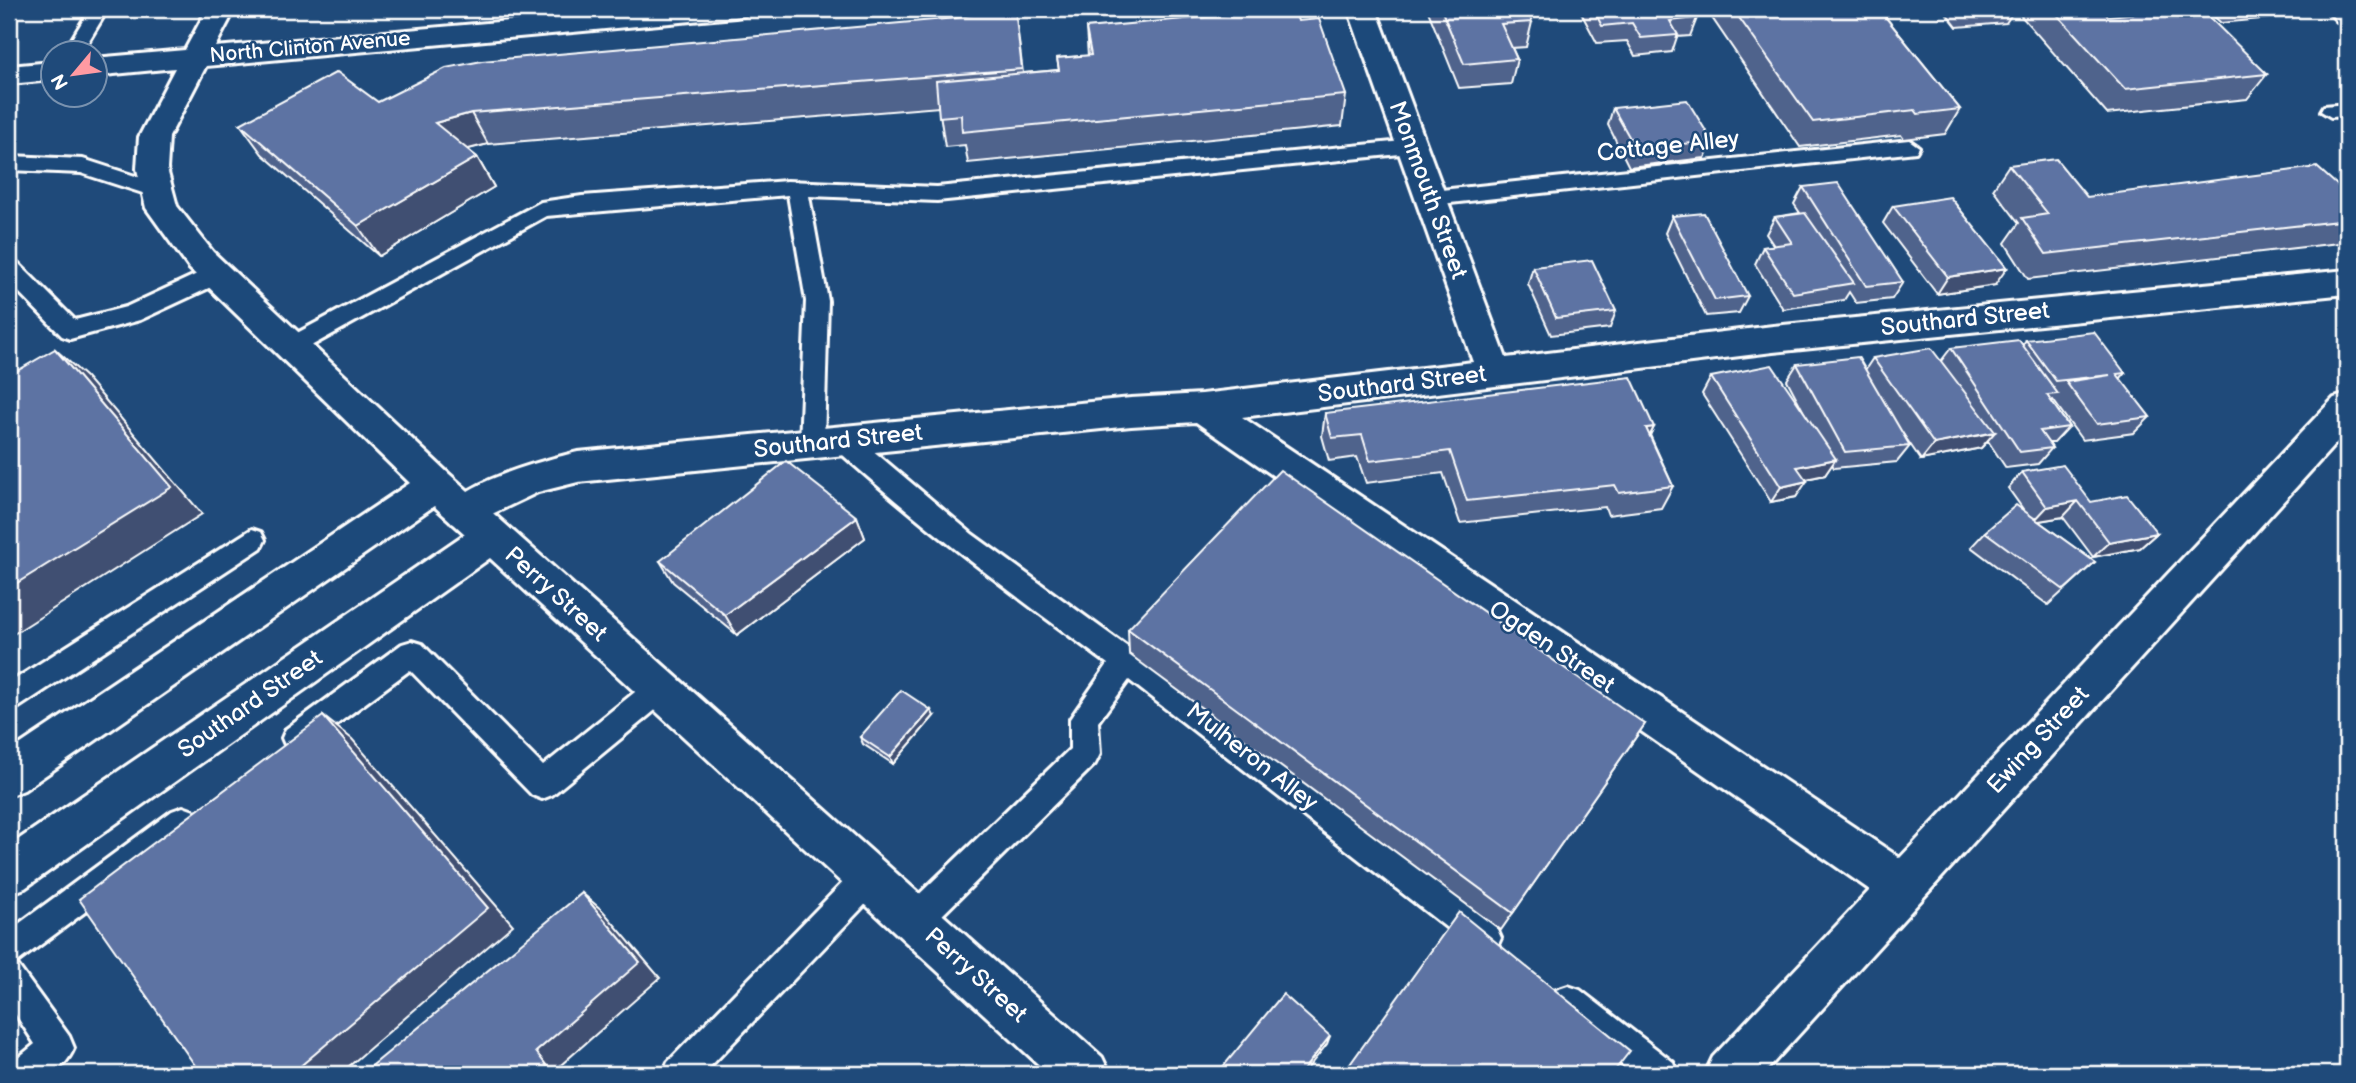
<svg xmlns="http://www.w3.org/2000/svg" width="2356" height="1083" font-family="'Balsamiq Sans',sans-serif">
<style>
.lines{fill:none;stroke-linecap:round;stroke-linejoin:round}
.service-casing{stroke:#fff;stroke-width:6}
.minor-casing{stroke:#fff;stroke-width:6}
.tertiary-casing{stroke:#fff;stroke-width:6}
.service{fill:#1f4a7a;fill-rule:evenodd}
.minor{fill:#1f4a7a;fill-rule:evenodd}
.tertiary{fill:#1f4a7a;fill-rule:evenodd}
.wall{fill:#50638c;stroke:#fff;stroke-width:2}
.shaded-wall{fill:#415072;stroke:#fff;stroke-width:2}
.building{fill:#5d73a3;stroke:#fff;stroke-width:2}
.labels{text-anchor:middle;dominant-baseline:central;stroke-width:5;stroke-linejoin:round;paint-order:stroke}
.far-street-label{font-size:21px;fill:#fff;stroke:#1f4a7a}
.street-label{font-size:24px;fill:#fff;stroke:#1f4a7a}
</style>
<rect width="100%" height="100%" fill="#1f4a7a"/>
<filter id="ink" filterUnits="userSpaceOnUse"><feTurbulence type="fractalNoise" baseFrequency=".0143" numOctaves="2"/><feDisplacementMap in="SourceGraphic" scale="14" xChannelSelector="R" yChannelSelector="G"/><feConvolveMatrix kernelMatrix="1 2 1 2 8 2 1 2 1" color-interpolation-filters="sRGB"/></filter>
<g filter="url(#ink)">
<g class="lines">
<defs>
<g id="service">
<path d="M90 9H108L82 52H64Z"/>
<path d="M2347 104V116L2331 117 2321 111 2324 106Z"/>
<path d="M1413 140 1420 142 1423 147 1420 152 937 201 809 196 828 301 824 443 821 450 812 453 803 450 800 443 806 301 788 195 546 216 302 351 294 354 286 351 282 345 286 339 541 202 582 196 787 181 937 187Z"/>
<path d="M1909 140 1919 147 1916 152 1432 205 1424 203 1421 198 1424 193 1432 191Z"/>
<path d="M9 156 83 159 166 186 169 191 166 196 158 198 81 173 9 170Z"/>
<path d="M9 260 17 262 75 320 126 307 210 268H226L229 274 226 280 140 320 70 339 62 336 9 282Z"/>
<path d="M843 430 852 433 972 534 1224 717 1496 927 1501 938 1496 949 1485 954 1474 949 1129 680 1098 722 1100 754 1095 764 926 931 915 936 904 931 899 920 904 909 1070 749V719L1108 664C1014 595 921 526 834 447L831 440 834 433Z"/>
<path d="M252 529 261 532 265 540 261 548 19 707 9 711V683Z"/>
<path d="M412 641 422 644 543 766 650 680 660 676 670 680 674 689 670 698 552 795 542 799 532 795 410 670 306 747 296 751 286 747 282 738 286 729 402 644Z"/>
<path d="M183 807 194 811 198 821 194 831 16 963 69 1036 74 1048C60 1080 38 1074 9 1074L13 1062 35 1044 9 1004V931L172 811Z"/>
<path d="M869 863 880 867 884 878 880 889 703 1074H663L668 1062 858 867Z"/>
<path d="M1568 986 1580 990 1673 1062 1678 1074H1634L1556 1014 1552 1002 1556 990Z"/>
</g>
<g id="minor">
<path d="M1348 9H1376L1506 358 1773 326 2347 270V294L1773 352 1242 417 1900 858 2334 398 2347 394V431L1763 1074H1705L1713 1057 1870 890 1196 422 1131 426 578 482 538 492 465 527 452 523 446 512C462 481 545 460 578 452L1131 398 1202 394 1473 362Z"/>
<path d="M2326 9H2347V23L2337 21Z"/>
</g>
<g id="tertiary">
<path d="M207 9H235L215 47 645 9H749L745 15 735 17 206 66 169 137 167 169 177 206 213 252 449 474 1102 1057 1110 1074H1049L490 558 25 888 9 894V846L465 534 434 506 24 790 9 796V752L410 483 189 268 146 208 137 169 139 137 175 68 94 76V58L185 50Z"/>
<path d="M52 62V80L9 84V66Z"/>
</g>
</defs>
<use href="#service" class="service-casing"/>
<use href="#minor" class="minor-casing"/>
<use href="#tertiary" class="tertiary-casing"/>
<use href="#service" class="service"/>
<use href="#minor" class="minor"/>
<use href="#tertiary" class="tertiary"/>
</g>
<g class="wall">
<path d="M1015 9 1023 73 1059 70 1057 58 1088 56 1086 28 1298 21 1346 95 1342 126 968 163 965 145 945 147 939 107 488 144 467 149 477 157 494 187 379 256 262 154 240 124 378 102 956 18Z"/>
<path d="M1428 9H1526L1532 22 1526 47 1512 48 1517 59 1511 84 1459 88 1428 11Z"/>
<path d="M1579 9H1691L1697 18 1690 36 1677 37 1672 52 1635 56 1627 41 1597 43Z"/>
<path d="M1706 9H1879L1960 109 1945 134 1904 139 1901 135 1800 147Z"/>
<path d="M1943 9H2015L2006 23 1957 27Z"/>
<path d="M2015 9H2101L2108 16 2267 74 2247 99 2107 114Z"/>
<path d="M2206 9H2305L2300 15 2221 23Z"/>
<path d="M1613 108 1712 141 1705 158 1629 167 1608 125Z"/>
<path d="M2009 165 2087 197 2347 194V242L2028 279 2005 243 2019 223 1993 189Z"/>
<path d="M1803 187 1903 282 1892 299 1856 303 1849 292 1844 300 1783 309 1755 264 1763 247 1774 246 1766 234 1775 217 1800 213 1794 204Z"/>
<path d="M1893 206 1995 285 1937 294 1883 223Z"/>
<path d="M1672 216 1748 296 1739 313 1706 316 1665 233Z"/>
<path d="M1533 267 1616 311 1610 328 1551 335 1528 284Z"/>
<path d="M2026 340 2125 373 2120 379 2150 417 2134 433 2082 440 2053 400 2051 401 2069 427 2054 443H2049L2052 448 2038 464 2006 468 1988 441 1981 448 1921 460 1901 431 1910 446 1897 462 1834 468 1832 464 1825 475 1805 479 1796 497 1771 502 1702 394 1711 377 1805 414 1787 380 1797 364 1865 370 1873 358 1941 361 1951 348 2023 344Z"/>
<path d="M1325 413 1654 427 1650 435 1673 486 1661 508 1608 515 1605 507 1460 523 1443 473 1366 483 1357 457 1329 461 1322 436Z"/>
<path d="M2022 472 2091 502 2157 533 2140 548 2093 557 2063 517 2038 521 2095 562 2048 605 1971 547 1985 532 2025 512 2008 488Z"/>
<path d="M857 517 865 538 737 635 673 582 660 561Z"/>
<path d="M1128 629 1645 724 1501 930 1129 654Z"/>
<path d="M934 716 893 764 863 744 860 737Z"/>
</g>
<g class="shaded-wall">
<path d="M9 9H20L9 28Z"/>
<path d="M471 113 488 144 453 153 435 123Z"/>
<path d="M477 157 494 187 379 256 358 226Z"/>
<path d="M2007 268 1995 285 1937 294 1948 277Z"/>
<path d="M55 349 86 377 202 514 9 637V588Z"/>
<path d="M9 363 42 404 9 374Z"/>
<path d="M1654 427 1643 449 1646 428Z"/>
<path d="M1995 432 1981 448 1921 460 1934 444Z"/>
<path d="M1836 459 1825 475 1787 483 1797 467Z"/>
<path d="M1807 481 1796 497 1771 502 1781 487Z"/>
<path d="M2078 501 2063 517 2033 522 2047 507Z"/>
<path d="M857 517 865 538 737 635 725 615Z"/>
<path d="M2157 533 2140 548 2093 557 2109 542Z"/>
<path d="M931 710 934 716 893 764 890 757Z"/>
<path d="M323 716 352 739 513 925 340 1074H291Z"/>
<path d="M582 893 603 911 660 978 561 1065 568 1074H553L536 1052Z"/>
<path d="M1330 1036 1327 1044 1303 1074H1300Z"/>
</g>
<g class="building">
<path d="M996 9H1015L1022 69 471 113 435 123 477 157 358 226 240 124 337 72 378 102 446 68 482 61 956 18Z"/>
<path d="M1294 9 1298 21 1319 19 1346 95 962 132 961 115 939 117 936 81 1059 70 1057 58 1091 55 1086 28Z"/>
<path d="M1441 9H1526L1532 22 1501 24 1517 59 1464 64Z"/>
<path d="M1593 9H1691L1697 18 1670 21 1678 35 1641 38 1632 23 1602 26Z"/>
<path d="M1733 9H1879L1960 109 1918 114 1915 110 1813 122Z"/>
<path d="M2052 9H2101L2108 16 2181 9H2201L2267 74 2125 89Z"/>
<path d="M1687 100 1712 141 1636 149 1613 108Z"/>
<path d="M2056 159 2087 197 2317 167 2347 194V220L2046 254 2022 218 2048 214 2009 165Z"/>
<path d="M1838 183 1903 282 1866 286 1803 187Z"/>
<path d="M1950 197 2007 268 1948 277 1893 206Z"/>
<path d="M1704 213 1748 296 1715 300 1672 216Z"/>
<path d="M1805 213 1854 283 1793 293 1763 247 1792 243 1775 217Z"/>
<path d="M1592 260 1616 311 1556 318 1533 267Z"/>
<path d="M2094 332 2125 373 2117 374 2150 417 2097 424 2066 382 2110 375 2056 381 2026 340Z"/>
<path d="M2019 340 2058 394 2047 395 2069 427 2040 431 2052 448 2020 452 1951 348Z"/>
<path d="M1931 348 1995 432 1934 444 1873 358Z"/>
<path d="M55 349 172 487 9 588V374L10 375Z"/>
<path d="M1858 357 1910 446 1845 452 1797 364Z"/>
<path d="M1772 365 1836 459 1797 467 1807 481 1781 487 1711 377Z"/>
<path d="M1631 377 1654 427 1646 428 1673 486 1619 493 1615 485 1467 501 1450 451 1370 461 1362 435 1332 438 1325 413Z"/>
<path d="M786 461 857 517 725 615 660 561Z"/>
<path d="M2063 465 2091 502 2127 495 2157 533 2109 542 2078 501 2047 507 2022 472Z"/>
<path d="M1280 470 1645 724 1513 913 1128 629Z"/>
<path d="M2016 505 2095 562 2064 590 1985 532Z"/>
<path d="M901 690 931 710 890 757 860 737Z"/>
<path d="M323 716 488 908 291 1074H201L79 899Z"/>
<path d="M582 893 640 962 536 1052 553 1074H362Z"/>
<path d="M1459 912 1630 1051 1612 1074H1343Z"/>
<path d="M1283 994 1330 1036 1300 1074H1227L1221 1069Z"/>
</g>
</g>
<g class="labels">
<g class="far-street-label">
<text transform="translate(310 47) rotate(-5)">North Clinton Avenue</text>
</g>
<g class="street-label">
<text transform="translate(1668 146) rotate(-6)">Cottage Alley</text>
<text transform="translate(1428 190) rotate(70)">Monmouth Street</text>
<text transform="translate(1965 319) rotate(-6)">Southard Street</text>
<text transform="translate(1402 384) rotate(-7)">Southard Street</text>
<text transform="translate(838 441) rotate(-6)">Southard Street</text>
<text transform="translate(556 594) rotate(42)">Perry Street</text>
<text transform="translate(1552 647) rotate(34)">Ogden Street</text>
<text transform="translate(250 704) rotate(-35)">Southard Street</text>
<text transform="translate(2038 740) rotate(-47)">Ewing Street</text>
<text transform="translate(1252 757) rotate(38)">Mulheron Alley</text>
<text transform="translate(976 975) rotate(42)">Perry Street</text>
</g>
</g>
<rect width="2356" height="1083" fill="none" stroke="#1f4a7a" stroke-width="35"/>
<rect x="18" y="18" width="2321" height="1048" fill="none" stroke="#fff" stroke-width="2.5" filter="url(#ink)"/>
<g transform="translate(74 74) rotate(241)"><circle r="33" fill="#1f4a7a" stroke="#7992af" stroke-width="2"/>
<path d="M0-5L12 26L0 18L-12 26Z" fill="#ff9aa2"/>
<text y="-10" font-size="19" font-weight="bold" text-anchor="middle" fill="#ffffff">N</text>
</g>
</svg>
